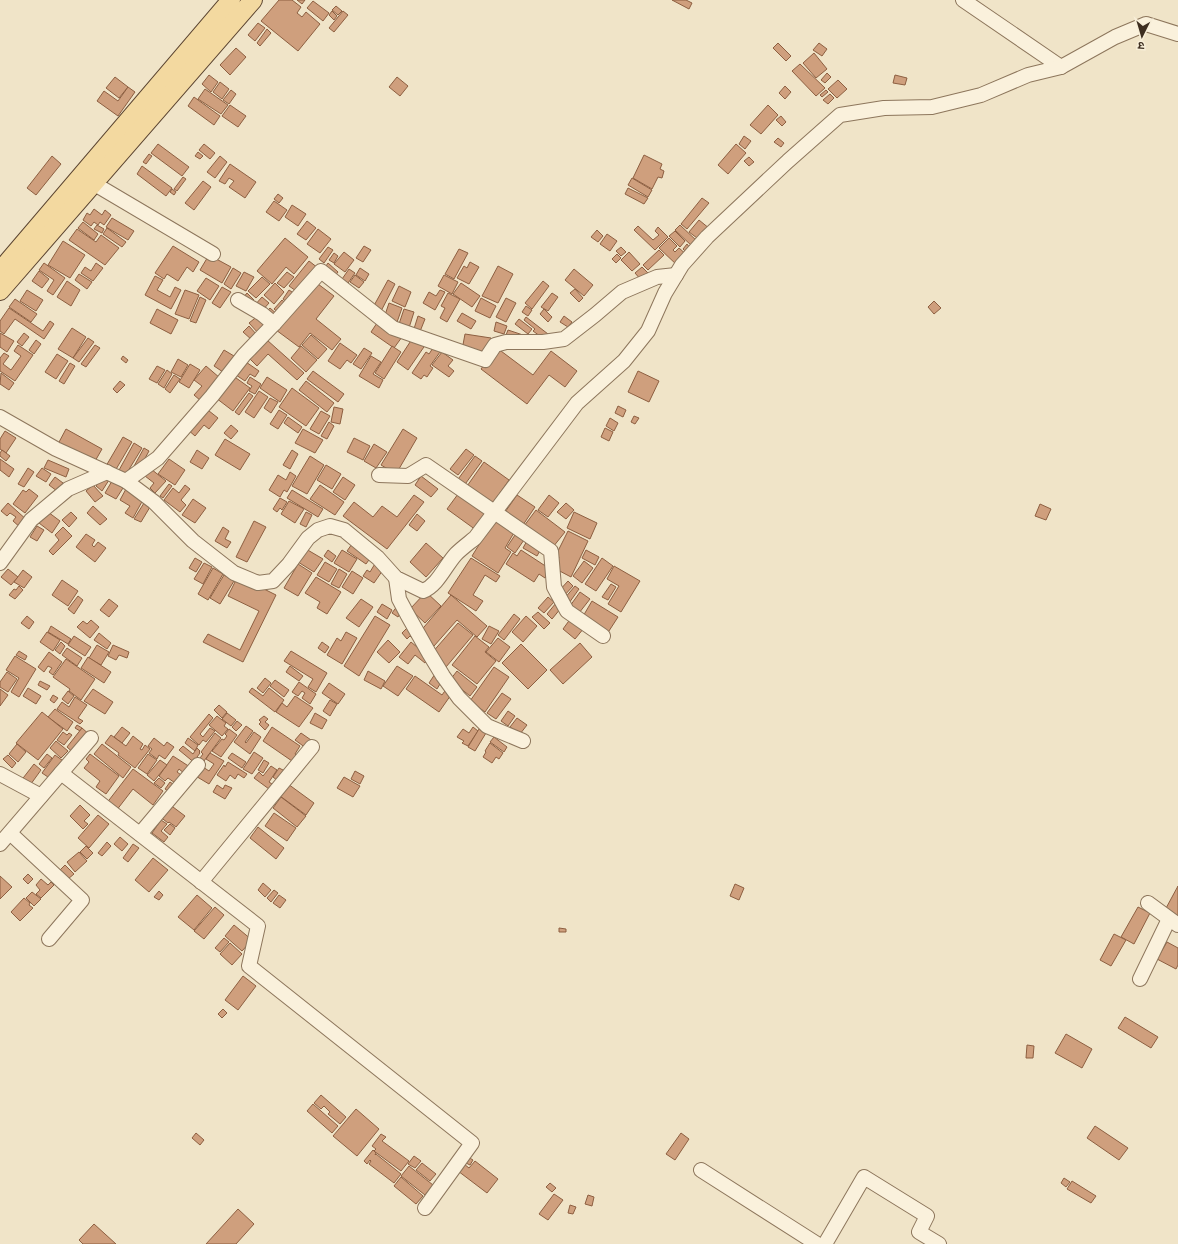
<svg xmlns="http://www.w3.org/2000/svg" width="1178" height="1244" font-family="'Zilla Slab','Noto Sans Devanagari',serif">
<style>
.building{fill:#cf9f7d;stroke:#8d5f41}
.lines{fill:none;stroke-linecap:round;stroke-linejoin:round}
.minor-casing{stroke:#8d765c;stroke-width:16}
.major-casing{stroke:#5b4430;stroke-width:20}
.minor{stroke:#faf1dc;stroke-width:14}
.major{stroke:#f3d9a0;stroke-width:18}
</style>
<rect width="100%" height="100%" fill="#f0e4c8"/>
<g class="building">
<path d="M279 0H292L301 7 297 13 302 17 306 12 320 24 298 51 261 21Z"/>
<path d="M297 0H305L302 4Z"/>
<path d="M672 0H686L692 3 689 9Z"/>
<path d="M313 1 329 13 323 21 307 8Z"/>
<path d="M336 6 342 11 338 15 332 10Z"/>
<path d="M332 11 337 16 334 20 329 15Z"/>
<path d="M343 11 348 15 334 32 329 28Z"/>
<path d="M258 23 265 28 255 41 248 35Z"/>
<path d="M267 29 271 33 260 46 257 43Z"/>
<path d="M778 43 791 56 786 61 773 48Z"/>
<path d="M819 43 827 49 822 56 813 50Z"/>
<path d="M236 48 246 57 230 75 220 65Z"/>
<path d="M814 53 827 69 816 78 803 63Z"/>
<path d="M800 64 825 88 816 96 792 71Z"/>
<path d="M827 73 831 77 825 83 821 80Z"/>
<path d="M209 75 218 82 211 92 202 84Z"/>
<path d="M895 75 907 78 905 85 893 83Z"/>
<path d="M115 77 128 87 119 98 106 88Z"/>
<path d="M397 77 408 86 400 96 389 87Z"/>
<path d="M838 80 847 89 837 98 828 89Z"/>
<path d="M220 82 229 89 222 99 213 92Z"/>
<path d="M785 86 791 92 785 99 779 93Z"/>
<path d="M128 87 135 92 118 116 97 101 104 91 118 101Z"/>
<path d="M205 89 228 105 221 114 198 99Z"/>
<path d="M231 90 236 94 229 104 223 100Z"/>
<path d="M826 90 828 92 822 97 820 95Z"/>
<path d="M830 94 834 98 828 104 823 100Z"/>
<path d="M194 97 220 116 214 125 188 106Z"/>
<path d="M230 105 246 116 238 127 222 116Z"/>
<path d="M768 105 778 115 761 134 750 125Z"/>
<path d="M781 116 786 122 782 126 776 120Z"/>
<path d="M744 136 751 141 745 149 739 144Z"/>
<path d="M778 138 784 143 781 147 774 142Z"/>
<path d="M158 144 189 167 182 176 151 153Z"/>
<path d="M204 144 215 153 210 159 199 150Z"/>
<path d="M736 144 746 153 728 174 718 165Z"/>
<path d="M198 152 203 156 200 159 195 156Z"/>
<path d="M149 154 152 156 146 164 143 162Z"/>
<path d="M644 155 662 164 660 169 664 171 662 178 658 177 652 189 633 178Z"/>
<path d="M52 156 61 164 36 195 27 188Z"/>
<path d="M220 156 227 162 215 178 207 172Z"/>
<path d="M749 157 754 162 749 166 744 161Z"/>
<path d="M230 164 256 182 245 198 229 187 234 181 229 178 225 184 219 181Z"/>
<path d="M142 166 172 188 166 196 137 174Z"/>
<path d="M183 177 186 179 177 191 174 189Z"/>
<path d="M632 178 652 190 648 197 628 185Z"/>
<path d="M203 181 211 187 194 210 185 203Z"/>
<path d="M628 188 648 198 644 204 625 194Z"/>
<path d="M172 189 176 192 174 195 170 192Z"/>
<path d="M278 194 283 198 279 203 274 199Z"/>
<path d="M702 198 709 203 687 229 681 224Z"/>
<path d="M274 201 287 210 279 221 266 212Z"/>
<path d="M292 205 306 214 298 226 285 217Z"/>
<path d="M94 209 102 215 105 210 111 215 104 225 100 222 98 225 94 222 91 226 83 220 87 213 90 215Z"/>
<path d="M112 218 134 231 128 240 106 227Z"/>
<path d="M699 220 710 229 701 241 689 232Z"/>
<path d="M307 221 316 228 306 240 297 234Z"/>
<path d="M83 222 98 234 94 240 78 228Z"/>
<path d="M97 225 104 229 102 233 94 229Z"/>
<path d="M680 225 698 242 693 247 675 230Z"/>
<path d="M638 226 653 240 659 235 655 231 658 227 668 237 655 250 634 230Z"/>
<path d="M107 228 126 242 122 247 103 234Z"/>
<path d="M77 229 96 242 101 235 119 248 105 265 69 240Z"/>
<path d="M318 229 331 239 320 253 307 244Z"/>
<path d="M597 230 603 236 598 242 591 237Z"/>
<path d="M675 231 685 241 680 247 669 236Z"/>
<path d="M607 234 617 241 610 251 600 244Z"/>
<path d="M285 238 308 257 294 274 286 267 272 284 257 271Z"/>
<path d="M669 238 677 246 673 250 675 252 679 248 688 256 678 266 659 248Z"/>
<path d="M63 241 85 255 70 278 48 265Z"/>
<path d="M687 244 690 248 686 252 683 249Z"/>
<path d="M173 246 199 262 193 272 187 267 178 281 167 274 164 279 155 273Z"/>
<path d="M364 246 371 250 363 262 356 258Z"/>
<path d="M328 247 333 250 324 263 319 259Z"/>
<path d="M621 247 626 252 621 256 616 251Z"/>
<path d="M459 249 468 253 454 279 445 274Z"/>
<path d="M659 250 664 255 648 270 643 265Z"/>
<path d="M344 252 354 260 345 272 334 264Z"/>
<path d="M629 252 640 264 632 271 621 260Z"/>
<path d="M334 253 338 256 334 263 329 260Z"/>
<path d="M617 254 621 258 616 263 612 259Z"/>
<path d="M209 255 231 267 222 283 200 270Z"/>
<path d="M309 261 318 268 299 293 289 286Z"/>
<path d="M470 262 479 267 469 284 457 278 464 266 467 268Z"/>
<path d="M44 263 65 278 53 295 47 291 54 280 39 270Z"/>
<path d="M96 263 103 268 93 281 81 273 85 267 91 271Z"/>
<path d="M328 263 338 272 334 277 324 269Z"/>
<path d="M498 266 513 274 498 303 482 296Z"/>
<path d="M642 267 648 273 641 280 635 273Z"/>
<path d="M233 268 241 273 231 289 224 284Z"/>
<path d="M360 268 369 274 365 281 356 275Z"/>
<path d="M349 269 355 273 346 286 340 282Z"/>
<path d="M574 269 593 285 584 296 565 280Z"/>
<path d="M39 271 49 279 42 288 32 281Z"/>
<path d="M244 272 254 277 246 291 236 286Z"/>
<path d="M287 272 294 277 284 288 277 283Z"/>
<path d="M79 274 92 282 87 289 75 280Z"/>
<path d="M355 275 364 282 359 288 350 282Z"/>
<path d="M444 275 458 282 452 294 438 286Z"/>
<path d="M155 276 163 280 157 290 170 297 175 287 181 290 171 309 145 295Z"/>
<path d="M262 277 270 284 256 298 248 291Z"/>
<path d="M206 278 219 286 210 300 197 291Z"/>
<path d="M388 280 395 284 379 315 371 311Z"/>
<path d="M67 281 80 290 71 306 57 297Z"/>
<path d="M314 281 334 296 316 319 341 339 332 350 310 333 299 347 276 330Z"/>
<path d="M543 281 549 286 532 309 525 303Z"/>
<path d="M275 283 284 292 274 304 264 295Z"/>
<path d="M461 283 480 296 472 307 453 294Z"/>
<path d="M399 286 411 292 405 307 392 301Z"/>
<path d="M222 287 231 292 220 308 212 303Z"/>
<path d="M575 289 583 298 579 302 570 293Z"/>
<path d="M27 290 43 300 36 311 20 301Z"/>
<path d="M185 290 199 295 189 319 175 314Z"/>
<path d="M289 290 295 294 288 303 283 299Z"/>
<path d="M440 290 445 292 435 310 423 303 429 292 436 296Z"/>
<path d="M247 293 254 300 249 305 242 299Z"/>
<path d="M448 293 460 299 447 322 440 318 445 308 441 306Z"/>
<path d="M552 293 558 297 548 311 541 307Z"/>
<path d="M200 297 206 300 196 323 190 321Z"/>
<path d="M262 297 269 303 261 312 254 306Z"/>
<path d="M481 298 496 306 490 318 475 311Z"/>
<path d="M506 298 516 303 506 322 496 317Z"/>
<path d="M15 299 37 314 31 322 9 307Z"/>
<path d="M282 300 288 305 280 314 274 309Z"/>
<path d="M934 301 941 308 934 314 928 307Z"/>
<path d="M389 303 402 308 396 325 385 315Z"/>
<path d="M526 306 532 310 528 316 522 312Z"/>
<path d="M9 308 43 331 50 321 54 324 44 339 15 319 4 334 0 331V321Z"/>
<path d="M270 308 278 315 264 314Z"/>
<path d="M157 309 178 320 171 334 150 323Z"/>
<path d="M404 309 414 312 408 331 398 327Z"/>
<path d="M544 309 552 317 548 322 540 314Z"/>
<path d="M462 313 476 321 471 329 457 321Z"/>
<path d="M259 315 268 325 259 334 249 323Z"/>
<path d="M418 316 425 319 419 334 413 332Z"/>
<path d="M564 316 572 322 568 327 560 322Z"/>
<path d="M526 317 548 334 544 339 533 331 535 329 524 320Z"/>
<path d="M519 319 532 329 528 334 515 324Z"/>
<path d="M379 320 402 337 394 348 371 332Z"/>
<path d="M496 322 507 326 504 334 494 331Z"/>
<path d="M249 326 257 335 252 340 243 332Z"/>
<path d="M72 328 86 337 73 358 58 349Z"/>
<path d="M508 330 526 336 525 341 506 335Z"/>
<path d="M0 333 14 341 7 352 0 347Z"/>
<path d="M24 333 29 337 22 346 17 342Z"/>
<path d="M465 334 491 338 488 352 480 351V353L462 350Z"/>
<path d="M311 335 327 349 318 359 302 345Z"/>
<path d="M414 336 426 344 408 370 397 362Z"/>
<path d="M88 338 94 342 79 362 73 358Z"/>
<path d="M36 340 41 344 34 354 29 350Z"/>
<path d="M267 340 304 373 297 380 268 354 257 366 250 359Z"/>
<path d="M340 343 357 355 351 363 347 360 340 369 328 361Z"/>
<path d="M18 345 33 355 15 381 0 371V358L4 353 9 356 3 364 11 370 21 356 14 351Z"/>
<path d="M95 345 100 348 86 367 81 364Z"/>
<path d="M301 346 317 360 306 372 291 358Z"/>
<path d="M392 346 401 352 384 379 375 373Z"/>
<path d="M364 348 372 353 361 369 353 364Z"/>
<path d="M433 348 440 352 430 366 433 368 427 377 424 375 421 379 412 373 426 352 429 354Z"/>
<path d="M497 348 533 375 551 351 577 371 565 387 549 375 527 404 481 369Z"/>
<path d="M224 350 234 356 223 372 214 366Z"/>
<path d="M442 352 453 360 448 366 454 371 449 377 432 365Z"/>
<path d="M57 354 68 361 56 379 45 372Z"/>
<path d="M123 356 128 360 126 363 121 359Z"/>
<path d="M371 356 381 362 373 374 383 380 379 388 359 376Z"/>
<path d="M178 359 188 365 181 377 171 372Z"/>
<path d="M243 360 259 371 255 377 250 374 245 381 233 373Z"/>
<path d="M70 363 75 366 64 384 59 381Z"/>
<path d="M190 364 200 370 189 388 179 382Z"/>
<path d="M157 366 165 370 157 383 149 379Z"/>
<path d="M206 366 220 378 201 401 194 395 202 386 194 380Z"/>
<path d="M167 370 172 374 164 388 158 384Z"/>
<path d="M313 371 344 394 338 402 307 379Z"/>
<path d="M638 371 659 381 649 402 628 392Z"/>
<path d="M1 373 14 383 9 390 0 384Z"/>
<path d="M174 375 180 379 170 393 165 389Z"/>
<path d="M232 375 250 388 233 411 216 398Z"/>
<path d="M250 377 261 384 255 394 249 391 252 386 247 383Z"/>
<path d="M267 377 287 390 280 402 260 388Z"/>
<path d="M120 381 125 385 117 393 113 389Z"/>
<path d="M306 381 334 403 327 412 299 390Z"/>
<path d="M292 388 319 408 306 426 279 407Z"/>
<path d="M259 391 268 397 254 418 245 412Z"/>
<path d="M249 393 253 396 239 415 235 412Z"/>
<path d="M270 398 278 402 271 413 264 408Z"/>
<path d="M618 406 626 410 623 417 615 413Z"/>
<path d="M204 407 218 418 209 429 204 425 195 436 187 429Z"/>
<path d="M334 407 343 409 340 424 331 422Z"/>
<path d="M279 410 287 415 278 429 270 424Z"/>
<path d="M321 411 330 416 319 434 310 429Z"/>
<path d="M634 416 639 418 635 424 631 422Z"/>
<path d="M288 417 302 427 298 433 284 423Z"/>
<path d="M610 418 618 423 614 431 606 426Z"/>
<path d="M329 422 334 426 327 439 321 436Z"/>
<path d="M231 425 238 431 231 439 224 433Z"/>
<path d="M605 428 613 432 609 441 601 437Z"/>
<path d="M66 429 102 449 94 463 58 444Z"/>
<path d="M303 429 323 440 315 453 295 443Z"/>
<path d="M403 429 417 438 396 474 381 465Z"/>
<path d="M5 431 16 438 6 453 0 449V439Z"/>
<path d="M123 437 132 442 115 471 106 466Z"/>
<path d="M354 438 370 446 363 460 347 452Z"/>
<path d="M225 439 250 454 240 470 215 455Z"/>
<path d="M134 443 142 448 125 476 118 472Z"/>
<path d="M374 444 387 452 376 468 364 461Z"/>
<path d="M144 448 149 451 138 471 133 468Z"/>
<path d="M466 449 474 455 458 475 450 469Z"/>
<path d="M2 450 10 456 6 461 0 456V453Z"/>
<path d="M197 450 209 458 202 469 190 462Z"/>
<path d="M292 450 298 454 290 469 283 465Z"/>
<path d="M310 456 324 465 307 494 292 486Z"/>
<path d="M475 456 482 461 463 487 456 482Z"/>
<path d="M0 459 14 469 9 477 0 470Z"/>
<path d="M169 459 185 470 175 485 158 474Z"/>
<path d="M48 460 69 469 66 477 44 468Z"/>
<path d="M484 462 509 480 490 507 465 489Z"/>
<path d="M326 465 341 474 332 489 317 480Z"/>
<path d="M28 468 34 472 24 487 18 484Z"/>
<path d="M42 468 51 474 46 482 36 476Z"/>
<path d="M151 469 166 481 155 493 150 488 154 483 145 476Z"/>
<path d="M290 472 296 476 287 492 284 490 280 497 269 490 278 475 286 480Z"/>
<path d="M103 476 109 480 102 491 96 486Z"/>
<path d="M421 476 438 489 431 497 415 485Z"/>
<path d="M55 477 63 483 57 491 49 485Z"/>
<path d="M343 477 355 485 345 500 333 492Z"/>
<path d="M112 481 123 488 116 499 105 493Z"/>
<path d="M169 484 172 486 163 498 160 496Z"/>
<path d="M93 485 103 496 95 502 86 491Z"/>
<path d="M185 485 190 489 181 500 186 505 180 512 164 500 173 488 179 493Z"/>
<path d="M320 485 344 502 335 515 310 499Z"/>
<path d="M29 489 38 496 25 513 13 504 23 490 26 492Z"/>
<path d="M126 489 144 498 133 518 125 513 130 506 120 500Z"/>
<path d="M292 490 323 509 318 517 287 498Z"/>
<path d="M461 490 490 512 476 530 447 509Z"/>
<path d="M414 495 424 502 387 549 343 516 354 502 373 517 382 506 397 517Z"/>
<path d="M517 495 535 507 521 528 503 515Z"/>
<path d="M549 495 559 503 548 517 538 510Z"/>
<path d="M280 498 287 502 282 510 280 508 277 512 273 509Z"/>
<path d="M193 499 206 508 195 523 182 515Z"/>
<path d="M289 501 304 509 295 523 281 514Z"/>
<path d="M8 503 28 521 21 528 13 521 16 517 10 513 7 516 1 511Z"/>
<path d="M144 503 150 507 141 522 134 519Z"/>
<path d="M566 503 574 510 566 519 557 512Z"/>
<path d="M1040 504 1051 509 1046 520 1035 516Z"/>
<path d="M93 506 107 519 100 525 87 513Z"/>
<path d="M536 510 565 532 553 547 524 526Z"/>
<path d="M48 512 60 521 52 533 39 523Z"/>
<path d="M71 512 77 518 69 527 62 520Z"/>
<path d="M306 512 312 515 306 527 300 524Z"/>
<path d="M574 512 597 523 590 539 567 528Z"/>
<path d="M417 514 425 521 417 531 409 525Z"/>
<path d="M495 519 515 531 505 548 511 552 498 573 472 556Z"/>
<path d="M254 521 266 527 247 562 236 557Z"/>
<path d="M37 526 44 530 37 541 30 537Z"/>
<path d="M63 527 72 536 53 555 49 551 59 540 55 535Z"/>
<path d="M223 527 229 531 225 539 231 542 227 548 215 541Z"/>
<path d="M568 531 588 541 571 577 554 568 559 557 556 555Z"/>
<path d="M517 532 526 537 515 553 507 547Z"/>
<path d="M86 534 95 540 92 545 94 547 98 542 106 548 95 562 76 547Z"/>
<path d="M528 539 542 547 537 556 523 548Z"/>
<path d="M426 543 443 558 426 577 410 562Z"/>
<path d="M352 544 371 557 366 564 347 551Z"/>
<path d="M306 549 323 559 314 572 298 562Z"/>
<path d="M328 550 336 556 332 562 324 556Z"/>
<path d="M342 550 357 559 349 572 334 563Z"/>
<path d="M521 550 550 569 545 578 539 574 534 582 506 564 513 553 517 556Z"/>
<path d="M586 550 599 557 595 565 582 558Z"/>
<path d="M195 558 202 562 196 572 189 568Z"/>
<path d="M471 558 500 576 496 582 485 575 473 595 483 601 476 611 448 593Z"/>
<path d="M602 558 613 566 596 591 585 584Z"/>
<path d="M584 561 593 568 582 583 573 576Z"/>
<path d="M325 562 337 569 329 582 317 575Z"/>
<path d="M376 562 385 567 374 583 363 576 367 570 370 572Z"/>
<path d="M204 563 212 567 203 584 194 579Z"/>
<path d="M298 564 312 573 298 596 284 588Z"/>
<path d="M614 566 640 581 621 612 608 604 619 586 607 579Z"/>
<path d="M213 568 223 574 208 600 198 594Z"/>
<path d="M8 569 18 577 11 585 1 577Z"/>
<path d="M339 569 347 574 339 588 331 584Z"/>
<path d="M23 570 32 577 24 588 14 582Z"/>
<path d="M352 571 363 578 353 594 342 587Z"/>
<path d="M224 575 234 581 220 604 210 598Z"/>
<path d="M238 576 276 595 243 662 203 642 208 634 240 650 259 611 228 596Z"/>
<path d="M316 577 341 592 327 614 317 608 320 602 305 593Z"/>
<path d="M62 580 78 591 68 606 52 595Z"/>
<path d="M568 581 573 586 563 597 558 592Z"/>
<path d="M611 584 616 587 608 600 602 597Z"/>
<path d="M19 586 23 590 15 599 9 595 14 589 16 590Z"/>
<path d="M575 586 579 589 569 603 564 599Z"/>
<path d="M426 592 441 606 425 623 410 609Z"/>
<path d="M580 592 590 599 579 613 570 606Z"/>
<path d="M451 595 487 626 477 637 457 620 434 646 419 633Z"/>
<path d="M78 596 83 600 74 614 68 609Z"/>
<path d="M548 597 554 602 544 613 538 608Z"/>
<path d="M109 599 118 606 109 617 100 610Z"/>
<path d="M361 599 373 607 359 627 346 618Z"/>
<path d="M592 601 618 617 607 634 582 618Z"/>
<path d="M556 603 561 608 552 619 547 614Z"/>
<path d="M382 604 392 610 387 619 377 612Z"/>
<path d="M398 605 403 609 398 617 392 613Z"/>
<path d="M538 612 550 623 544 629 532 617Z"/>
<path d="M514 614 520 619 504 640 498 635Z"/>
<path d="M27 616 34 622 29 629 21 623Z"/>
<path d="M375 616 390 625 359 676 344 666Z"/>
<path d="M526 616 537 626 523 642 512 632Z"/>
<path d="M571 618 584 628 575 639 563 629Z"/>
<path d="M91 620 99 627 90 638 77 627 83 621 87 624Z"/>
<path d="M458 623 473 635 446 667 431 654Z"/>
<path d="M51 626 71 639 68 644 48 632Z"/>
<path d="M409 626 418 635 413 639 410 636 407 639 402 633Z"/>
<path d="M489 626 499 631 491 644 482 639Z"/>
<path d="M47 632 60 640 53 651 40 642Z"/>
<path d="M346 632 357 638 342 664 327 655 337 638 341 641Z"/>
<path d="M99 633 111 643 107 649 94 640Z"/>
<path d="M74 636 91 647 85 656 68 645Z"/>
<path d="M475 636 489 647 485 652 496 661 477 684 452 665Z"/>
<path d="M498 638 510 647 499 662 486 652Z"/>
<path d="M388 640 400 652 389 663 377 652Z"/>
<path d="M61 642 65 646 60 654 55 650Z"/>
<path d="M322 642 329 647 325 653 318 648Z"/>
<path d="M411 642 429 657 425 663 415 655 408 664 399 657Z"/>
<path d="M580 643 592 657 563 684 550 670Z"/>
<path d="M521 644 547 670 528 689 502 663Z"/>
<path d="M97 645 109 652 101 665 89 658Z"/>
<path d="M113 645 129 652 127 658 119 655 116 660 108 656Z"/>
<path d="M67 648 82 658 77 666 62 655Z"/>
<path d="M19 651 27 656 25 660 16 655Z"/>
<path d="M291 651 327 673 316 692 308 687 313 679 284 661Z"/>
<path d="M49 652 62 662 53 675 49 672 52 668 48 666 44 672 38 667Z"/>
<path d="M15 656 36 669 19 697 11 692 19 678 6 670Z"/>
<path d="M88 657 111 672 104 683 81 668Z"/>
<path d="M66 659 95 679 81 700 69 691 70 689 53 677Z"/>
<path d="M290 666 303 676 299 681 286 672Z"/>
<path d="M397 666 413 676 398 696 383 686Z"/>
<path d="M494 667 509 677 485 712 470 701Z"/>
<path d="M368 671 385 681 381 689 364 680Z"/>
<path d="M457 671 477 687 470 696 450 680Z"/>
<path d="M7 672 17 679 8 692 0 687V682Z"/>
<path d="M435 674 443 679 437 689 429 683Z"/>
<path d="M415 676 442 695 447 688 453 692 439 712 406 689Z"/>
<path d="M265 678 271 683 263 693 257 688Z"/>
<path d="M275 680 289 690 284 697 270 686Z"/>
<path d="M40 681 50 686 47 690 38 685Z"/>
<path d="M299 682 316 694 310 704 302 698 305 693 302 691 298 696 292 692Z"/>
<path d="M329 683 345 694 338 704 322 693Z"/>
<path d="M28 688 41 696 36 704 23 696Z"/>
<path d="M252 688 263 696 269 688 284 700 275 712 249 692Z"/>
<path d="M0 689 8 695 0 706Z"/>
<path d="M93 689 113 702 105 714 84 701Z"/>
<path d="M68 691 74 696 68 704 62 699Z"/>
<path d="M502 693 511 699 496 719 487 713Z"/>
<path d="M53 695 58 698 54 703 50 700Z"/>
<path d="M295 696 313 708 299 727 276 712 282 703 287 707Z"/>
<path d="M75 697 87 705 78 718 83 721 80 724 57 709 62 702 69 707Z"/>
<path d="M330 700 337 704 330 716 323 711Z"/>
<path d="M219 705 227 712 222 718 214 710Z"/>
<path d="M55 709 73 722 67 731 48 717Z"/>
<path d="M508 711 515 716 508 726 501 721Z"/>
<path d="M42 712 63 729 38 760 16 743Z"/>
<path d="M227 713 236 720 231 726 222 719Z"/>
<path d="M315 713 327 720 322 729 310 723Z"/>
<path d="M209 714 213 718 200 734 203 737 210 728 215 731 206 742 203 740 199 745 190 737Z"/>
<path d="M217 716 226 723 224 726 228 729 222 736 209 725Z"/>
<path d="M264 716 268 719 265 722 269 725 265 730 259 724 261 722 259 720Z"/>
<path d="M517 718 527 725 520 734 510 727Z"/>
<path d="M237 721 242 725 236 731 232 727Z"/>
<path d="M77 725 82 728 80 731 75 728Z"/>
<path d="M246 726 253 731 245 742 246 743 254 732 261 737 250 754 234 742Z"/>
<path d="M122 727 130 733 122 743 114 737Z"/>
<path d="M272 727 300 746 295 754 296 755 292 761 263 741Z"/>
<path d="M473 727 478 731 468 746 462 743 464 741 457 737 463 729 469 733Z"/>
<path d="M82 728 91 736 76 755 67 747Z"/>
<path d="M229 729 237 735 221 757 212 751 222 739 224 740 227 736 225 734Z"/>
<path d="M479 729 486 733 475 751 468 747Z"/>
<path d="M63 732 67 735 69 733 72 735 64 745 57 740Z"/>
<path d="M215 733 221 738 204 761 200 758 203 754 201 752Z"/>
<path d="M301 733 311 740 306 748 295 740Z"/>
<path d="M111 735 126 746 133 736 143 744 140 749 142 750 145 745 150 749 135 768 118 755 119 753 105 743Z"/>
<path d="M494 737 507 747 504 752 490 742Z"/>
<path d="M154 738 164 746 167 742 174 747 165 759 159 755 157 759 149 753 152 749 148 746Z"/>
<path d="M188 738 198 745 195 751 185 743Z"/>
<path d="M56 741 68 751 61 758 50 748Z"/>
<path d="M490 743 503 753 499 759 496 757 492 763 483 757 486 752 485 751Z"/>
<path d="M17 744 26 752 18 762 9 754Z"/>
<path d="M102 744 131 767 123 778 94 754Z"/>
<path d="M183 746 193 754 197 748 200 751 199 752 200 753 197 757 200 759 196 764 179 750Z"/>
<path d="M254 752 263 758 252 774 243 769Z"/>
<path d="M210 753 224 761 209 784 194 775 200 765 209 771 214 764 206 759Z"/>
<path d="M232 753 246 762 242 768 228 758Z"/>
<path d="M47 754 52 758 44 768 39 764Z"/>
<path d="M90 754 119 776 106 794 96 787 100 781 84 768 89 762 86 759Z"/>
<path d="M148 754 157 760 147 774 138 768Z"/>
<path d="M8 755 16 763 12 768 3 759Z"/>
<path d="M55 755 66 763 51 779 42 773Z"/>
<path d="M173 756 190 767 185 774 179 769 177 772 184 777 178 785 168 778 165 781 159 776Z"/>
<path d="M160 760 167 765 154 781 147 775Z"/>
<path d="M264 760 269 763 263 773 258 770Z"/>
<path d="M228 762 247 774 244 778 238 774 235 779 230 775 226 781 217 775 224 765 225 767Z"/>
<path d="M34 764 41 770 28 788 20 782Z"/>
<path d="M271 766 277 770 269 782 272 784 269 789 254 778 259 772 263 776Z"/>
<path d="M279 768 285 771 278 781 273 777Z"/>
<path d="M133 769 163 791 153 805 133 789 116 811 106 804Z"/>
<path d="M355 771 364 776 360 784 351 779Z"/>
<path d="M344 777 360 786 353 797 337 788Z"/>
<path d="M159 778 165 783 161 788 154 783Z"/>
<path d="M170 782 176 786 171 793 165 789Z"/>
<path d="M288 784 314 803 306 815 280 796Z"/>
<path d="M217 785 223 789 225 785 232 788 225 799 213 792Z"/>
<path d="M281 797 306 816 297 827 273 808Z"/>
<path d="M169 804 185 816 176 827 169 822 168 823 159 816Z"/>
<path d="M80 805 90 815 84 821 88 824 83 829 70 816Z"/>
<path d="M274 813 296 828 287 841 265 826Z"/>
<path d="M98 815 109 824 89 848 78 838Z"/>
<path d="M161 820 167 824 161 831 168 837 164 842 152 833Z"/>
<path d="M170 824 175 828 170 835 164 830Z"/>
<path d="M258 827 284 848 276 859 250 838Z"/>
<path d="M120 837 128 844 122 851 114 844Z"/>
<path d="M107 842 111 846 102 856 98 853Z"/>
<path d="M133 844 139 848 128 862 123 858Z"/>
<path d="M86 846 93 853 87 859 80 852Z"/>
<path d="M79 852 87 861 75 872 67 862Z"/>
<path d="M153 858 168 870 149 892 135 880Z"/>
<path d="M65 865 74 874 68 879 60 870Z"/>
<path d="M28 874 33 879 28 884 23 879Z"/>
<path d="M0 876 12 887 0 899Z"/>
<path d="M41 879 48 885 51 882 54 885 41 898 36 894 40 890 36 885Z"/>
<path d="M263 883 271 890 265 897 258 890Z"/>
<path d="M735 884 744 888 739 900 730 896Z"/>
<path d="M1178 886V917L1165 910Z"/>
<path d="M274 890 278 893 271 902 267 898Z"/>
<path d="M159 891 163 895 159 900 154 897Z"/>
<path d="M32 892 41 899 34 906 26 898Z"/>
<path d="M197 895 212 908 194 930 178 917Z"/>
<path d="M279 895 286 900 280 908 273 903Z"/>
<path d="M24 898 30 903 29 905 33 908 20 921 11 912Z"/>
<path d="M215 907 224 915 204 939 194 931Z"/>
<path d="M1138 907 1150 913 1134 944 1121 937Z"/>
<path d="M234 925 252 940 242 951 225 936Z"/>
<path d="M559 928 566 929V932H559Z"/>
<path d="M1114 934 1126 940 1111 966 1100 960Z"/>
<path d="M224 938 229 942 220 952 215 948Z"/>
<path d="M1167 942 1178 948V965L1176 969 1157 959Z"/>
<path d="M230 943 242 954 232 965 220 954Z"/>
<path d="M243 976 256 986 238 1010 225 1000Z"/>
<path d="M223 1009 227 1013 222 1018 218 1014Z"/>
<path d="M1125 1017 1158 1037 1151 1048 1118 1028Z"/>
<path d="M1066 1034 1092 1049 1082 1068 1055 1053Z"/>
<path d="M1027 1045 1034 1046 1033 1058H1026Z"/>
<path d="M321 1095 346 1117 340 1124 328 1114 330 1112 324 1106 321 1109 314 1103Z"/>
<path d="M313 1104 338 1126 332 1133 307 1111Z"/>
<path d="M356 1109 379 1129 357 1156 333 1136Z"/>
<path d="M1095 1126 1128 1148 1119 1160 1087 1138Z"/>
<path d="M196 1133 204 1140 200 1145 192 1138Z"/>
<path d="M681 1133 689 1139 675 1160 666 1154Z"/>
<path d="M381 1134 386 1137 382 1141 409 1161 401 1171 374 1151 376 1149 372 1146Z"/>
<path d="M373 1150 376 1153 375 1155 376 1154 401 1174 394 1183 369 1164 371 1161 370 1160 367 1164 364 1161Z"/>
<path d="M414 1156 421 1161 415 1168 408 1164Z"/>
<path d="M468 1157 473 1160 470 1165 464 1162Z"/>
<path d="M475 1161 498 1179 487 1193 458 1171 464 1164 469 1168Z"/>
<path d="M422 1163 436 1174 430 1181 416 1170Z"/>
<path d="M409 1166 433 1185 425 1195 401 1176Z"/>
<path d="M401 1177 423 1196 416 1204 394 1186Z"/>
<path d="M1064 1178 1070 1182 1066 1187 1061 1183Z"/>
<path d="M1072 1181 1096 1196 1091 1203 1067 1189Z"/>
<path d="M550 1183 556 1188 552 1192 546 1187Z"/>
<path d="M554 1194 563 1200 548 1220 539 1214Z"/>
<path d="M588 1195 594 1197 592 1206 585 1204Z"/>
<path d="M570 1205 576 1207 573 1214 568 1213Z"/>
<path d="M238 1209 254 1224 236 1244H206Z"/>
<path d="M94 1224 116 1244H83L79 1240Z"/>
</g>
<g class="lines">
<defs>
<g id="minor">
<path d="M963 0 1061 67"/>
<path d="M93 183 213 254"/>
<path d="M238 300 262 314 274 324"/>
<path d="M0 417 56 449 126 481 154 502 193 541 234 573 258 583 273 581 289 564 308 538 318 530 330 526 344 530 378 558 396 578 423 591C438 585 445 566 456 554 462 548 469 543 475 538L577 403 624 361 648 331 665 293 682 265 707 237 788 161 840 115 884 108 932 107 981 95 1028 75 1061 67 1115 37 1146 24 1178 34"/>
<path d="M379 475 408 476 426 465 551 551 554 587 567 611 603 636"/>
<path d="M126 481 158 458 212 396 244 355 274 324 321 271 393 328 485 360 495 345 506 342H543L564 339 595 315 622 292 657 277 676 275"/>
<path d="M0 563 31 520 68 489 107 472"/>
<path d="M396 578 399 599 407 614 429 653 443 676 459 698 487 726 523 741"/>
<path d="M61 773 258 926 249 966 472 1143 425 1208"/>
<path d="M0 774 41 796"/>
<path d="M10 833 82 900 49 939"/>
<path d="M140 834 198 765"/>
<path d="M0 844 91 738"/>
<path d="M201 882 312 747"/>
<path d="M1148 903 1178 925"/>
<path d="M1140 979 1169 919"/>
<path d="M701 1170 817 1244"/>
<path d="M825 1244 864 1177 927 1216 919 1232 939 1244"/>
</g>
<g id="major">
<path d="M0 271 231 0"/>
<path d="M0 291 253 0"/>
</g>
</defs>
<use href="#minor" class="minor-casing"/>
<use href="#major" class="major-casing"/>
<use href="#minor" class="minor"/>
<use href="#major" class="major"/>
</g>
<g transform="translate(1142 36) rotate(185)" stroke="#f7eed8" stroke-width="3" paint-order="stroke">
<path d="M0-3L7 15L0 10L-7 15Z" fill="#3d2e20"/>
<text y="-6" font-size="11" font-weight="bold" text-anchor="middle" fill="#3d2e20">उ</text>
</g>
</svg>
